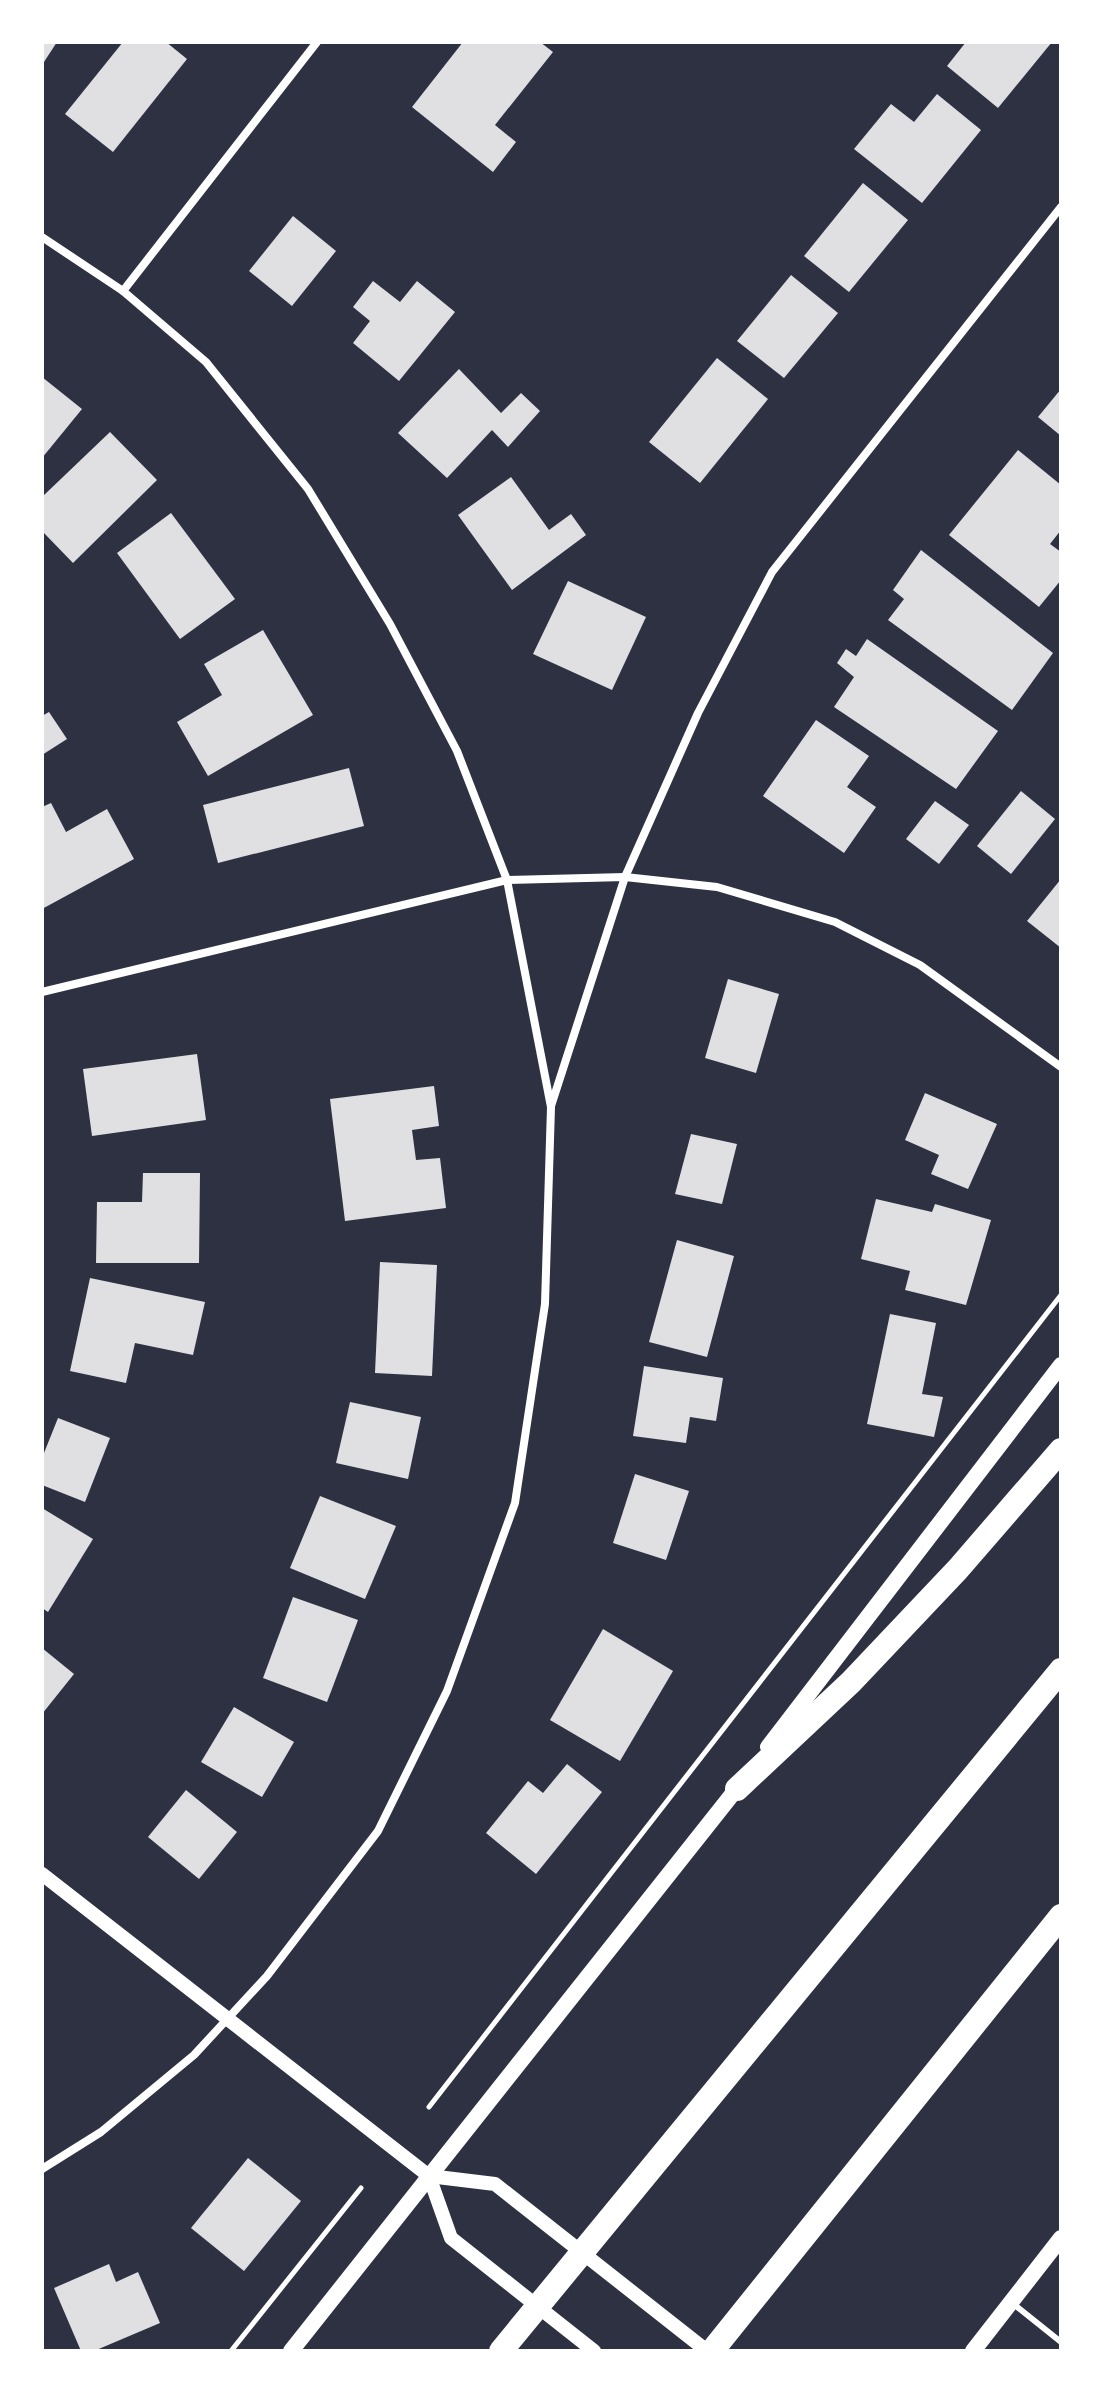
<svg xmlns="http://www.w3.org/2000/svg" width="1103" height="2393" font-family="'IBM Plex Sans',sans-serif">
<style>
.building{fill:#e0e0e3}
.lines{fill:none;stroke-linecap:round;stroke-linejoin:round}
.path{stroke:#fff;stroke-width:5}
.service{stroke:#fff;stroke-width:6}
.minor{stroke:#fff;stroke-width:8}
.tertiary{stroke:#fff;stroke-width:14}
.secondary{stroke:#fff;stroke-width:16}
.motorway{stroke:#fff;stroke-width:24}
</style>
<rect width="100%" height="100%" fill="#2d3142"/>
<g class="building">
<path d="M42 42H57L42 65Z"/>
<path d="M123 42H166L187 59 113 152 65 114Z"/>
<path d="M463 42H540L553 52 495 125 516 142 493 172 412 107Z"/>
<path d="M966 42H1052L998 108 947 66Z"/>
<path d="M937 94 981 130 922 203 854 149 891 104 914 122Z"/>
<path d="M863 183 908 220 849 292 804 256Z"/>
<path d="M293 216 336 251 292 306 249 271Z"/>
<path d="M791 275 838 313 784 378 737 341Z"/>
<path d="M373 281 400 302 417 281 455 312 399 381 353 343 370 321 353 307Z"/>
<path d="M717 358 768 399 700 483 649 442Z"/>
<path d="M459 369 501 413 521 393 540 411 508 447 492 430 447 478 398 433Z"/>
<path d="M42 377 82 409 42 458Z"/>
<path d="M1061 389V436L1038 417Z"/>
<path d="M110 432 157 480 73 563 42 531V497Z"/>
<path d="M1018 450 1061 485V530L1050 544 1061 552V580L1039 607 949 535Z"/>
<path d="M511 477 549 530 571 514 586 535 512 590 458 515Z"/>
<path d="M171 513 235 599 180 639 117 553Z"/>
<path d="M921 550 1053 653 1012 710 888 620 904 599 893 590Z"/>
<path d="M568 581 646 617 612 690 533 654Z"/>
<path d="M263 630 313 715 208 776 177 722 222 695 204 664Z"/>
<path d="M867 639 998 731 956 789 834 707 854 677 837 663 846 649 856 656Z"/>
<path d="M49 712 67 739 42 755V716Z"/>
<path d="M816 720 869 756 847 787 876 807 844 853 763 796Z"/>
<path d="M349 768 364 826 218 863 203 805Z"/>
<path d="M1021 791 1055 819 1011 874 977 846Z"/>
<path d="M935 801 969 825 939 864 906 839Z"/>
<path d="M51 803 66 832 107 809 134 859 42 909V807Z"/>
<path d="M1061 879V948L1027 921Z"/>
<path d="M728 979 779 994 756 1073 705 1058Z"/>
<path d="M197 1054 206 1120 92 1136 83 1069Z"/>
<path d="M434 1086 439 1126 412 1130 416 1160 440 1158 446 1208 345 1221 330 1099Z"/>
<path d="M925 1093 997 1124 968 1189 931 1174 939 1155 905 1140Z"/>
<path d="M691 1134 737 1144 722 1204 675 1194Z"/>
<path d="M143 1173H200L199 1263H96L97 1202H142Z"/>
<path d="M876 1199 932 1212 935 1204 991 1220 966 1305 905 1290 910 1271 861 1259Z"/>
<path d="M677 1240 734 1256 707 1357 649 1342Z"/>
<path d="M380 1262 437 1265 432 1376 375 1373Z"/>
<path d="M90 1278 205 1302 193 1355 135 1343 126 1383 70 1371Z"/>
<path d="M890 1314 936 1323 922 1394 943 1397 934 1437 867 1424Z"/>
<path d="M644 1366 723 1378 716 1421 690 1417 686 1443 633 1436Z"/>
<path d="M350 1402 421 1417 408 1479 336 1463Z"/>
<path d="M58 1418 110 1438 85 1502 42 1485V1458Z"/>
<path d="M635 1474 689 1491 666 1560 613 1543Z"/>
<path d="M320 1496 396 1526 365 1599 290 1568Z"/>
<path d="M42 1508 93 1539 48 1612 42 1608Z"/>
<path d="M293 1597 358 1620 327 1702 263 1678Z"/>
<path d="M603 1629 673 1671 620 1761 550 1720Z"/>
<path d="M42 1648 74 1674 42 1714Z"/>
<path d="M234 1707 294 1742 262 1797 201 1762Z"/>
<path d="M567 1764 602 1792 536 1874 486 1833 528 1781 543 1793Z"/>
<path d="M186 1790 237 1832 199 1879 148 1837Z"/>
<path d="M248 2158 301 2201 244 2271 191 2228Z"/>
<path d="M109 2264 116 2282 138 2272 160 2323 94 2351H81L54 2288Z"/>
</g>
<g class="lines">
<g class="path">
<path d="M429 2107 1061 1295"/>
<path d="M231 2351 361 2188"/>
</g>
<path class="service" d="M1011 2302 1061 2342"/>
<g class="minor">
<path d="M42 237 123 291 206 362 308 489 390 624 457 751 507 880 551 1107 545 1304 515 1503 447 1691 378 1831 267 1976 194 2055 101 2132 42 2169"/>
<path d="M123 291 317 42"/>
<path d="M42 992 507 880 625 877 717 887 835 922 920 965 1061 1067"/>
<path d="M551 1106 625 877 698 713 772 572 1061 207"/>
</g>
<g class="tertiary">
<path d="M42 1874 429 2176 495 2184 707 2351"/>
<path d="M429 2176 451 2238 594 2351"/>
</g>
<g class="secondary">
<path d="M768 1747 1061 1365"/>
<path d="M291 2351 742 1782"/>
<path d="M973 2351 1061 2238"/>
</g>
<g class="motorway">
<path d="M737 1789 851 1682 958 1569 1061 1450"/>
<path d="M501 2351 1061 1670"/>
<path d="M712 2351 1061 1916"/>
</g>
</g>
<rect width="1103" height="2393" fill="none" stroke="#ffffff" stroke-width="88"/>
</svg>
